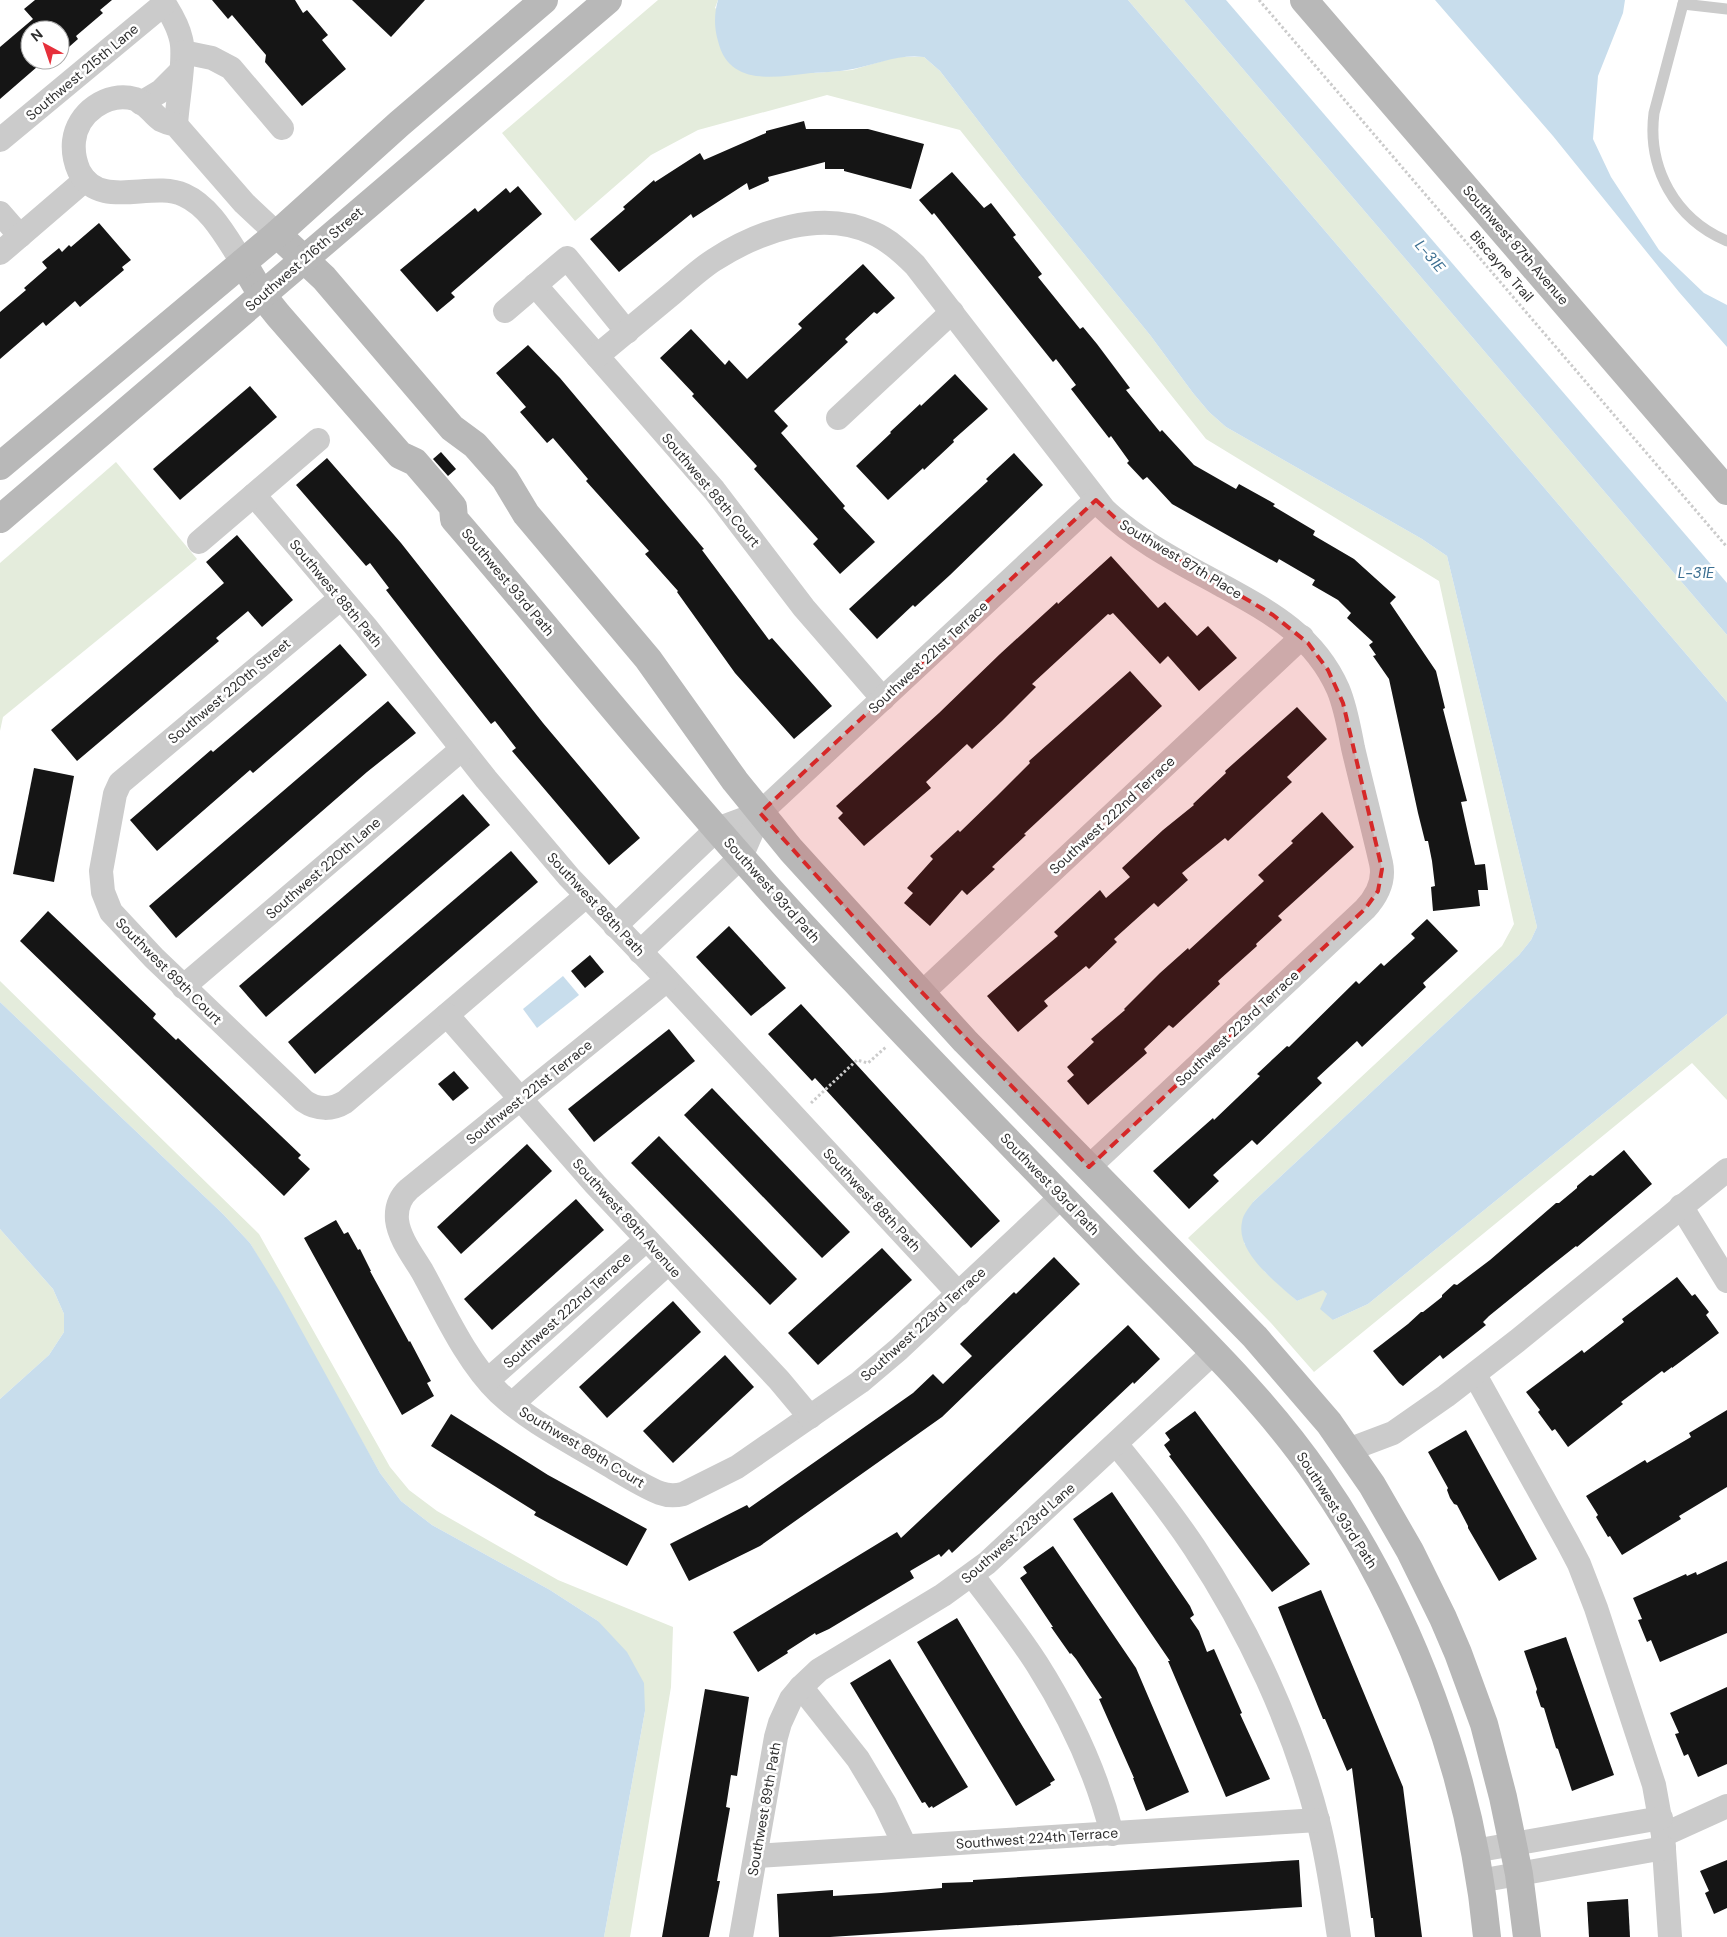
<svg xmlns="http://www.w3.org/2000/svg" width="1727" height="1937" font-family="'DM Sans',sans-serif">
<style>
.green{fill:#e4ecdc}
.water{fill:#c8ddec}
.building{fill:#151515}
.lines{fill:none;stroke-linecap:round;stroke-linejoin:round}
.path{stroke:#cbcbcb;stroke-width:3;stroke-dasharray:2.5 2.5;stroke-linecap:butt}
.lane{stroke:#cbcbcb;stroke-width:11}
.street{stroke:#cbcbcb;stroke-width:24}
.secondary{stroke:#b8b8b8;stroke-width:28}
.marked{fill:#d62828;fill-opacity:0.2;stroke:#d62828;stroke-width:4;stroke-dasharray:10 6;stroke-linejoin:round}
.labels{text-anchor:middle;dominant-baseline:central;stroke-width:5;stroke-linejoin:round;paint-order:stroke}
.street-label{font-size:14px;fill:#2e2e2e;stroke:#fff}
.water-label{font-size:15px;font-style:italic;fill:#3c6f91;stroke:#fff}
</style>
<rect width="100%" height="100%" fill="#fff"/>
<g class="green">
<path d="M658 0H718L715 8 815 73 852 70 896 57H924L940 71 1023 179 1150 335 1193 393 1209 412 1226 427 1422 539 1447 556 1537 927 1531 940 1519 955 1253 1202 1244 1243 1265 1272 1297 1301 1323 1289 1327 1294 1333 1320 1368 1304 1727 1014V1100L1692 1063 1314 1372 1271 1323 1188 1238 1502 946 1514 924 1439 581 1206 439 960 130 827 95 698 130 651 155 575 221 502 133Z"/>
<path d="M1128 0H1184L1727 635V702Z"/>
<path d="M116 462 197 559 3 717 0 731V563Z"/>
<path d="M0 981 259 1234 390 1467 409 1490 437 1511 558 1580 673 1627 671 1687 630 1937H604L645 1711 598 1621 550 1590 432 1525 401 1501 380 1473 250 1243 223 1214 0 1002Z"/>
<path d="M0 1229 53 1289 64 1314V1332L49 1355 0 1399Z"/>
</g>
<g class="water">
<path d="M718 0H1128L1727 702V1014L1368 1304 1333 1320 1320 1309 1327 1294 1323 1290 1297 1301C1278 1284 1235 1252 1242 1222 1243 1214 1249 1208 1253 1202L1519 955 1531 940 1537 927 1447 556 1422 539 1226 427 1209 412 1193 393 1150 335 1023 179 940 71 924 57C898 54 877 64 853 69 839 72 825 72 811 73 775 77 729 87 718 41 714 28 714 13 718 0Z"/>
<path d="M1184 0H1226L1727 583V635Z"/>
<path d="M1435 0H1625L1623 13 1598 76 1593 139 1611 177 1659 250 1704 293 1727 305V347L1679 292 1553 136Z"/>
<path d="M563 976 579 995 537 1028 523 1009Z"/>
<path d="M0 1002 223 1214 250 1243 282 1295 380 1473 401 1501 432 1525 550 1590 598 1621 627 1652 644 1683 645 1711 604 1937H0V1399L49 1355 64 1332V1314L53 1289 0 1229Z"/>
</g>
<g class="building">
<path d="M35 0H112L100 10 103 13 76 36 78 39 61 54 60 30H30V60H45L0 99V47L33 19 24 9Z"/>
<path d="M212 0H295L303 13 307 10 328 35 322 40 346 69 302 106 265 62 266 55 232 15 228 19Z"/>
<path d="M352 0H425L391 37Z"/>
<path d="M804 121 806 129H868L924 144 911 189 844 171V169H825V162L768 177 769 181 749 190 747 183 693 218 691 214 619 272 590 239 625 209 623 207 654 180 655 182 700 153 704 160 766 133V131Z"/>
<path d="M952 172 984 208 991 203 1016 235 1013 237 1042 274 1038 277 1080 329 1083 327 1097 344 1130 388 1126 390 1160 432 1162 430 1194 465 1236 489 1239 484 1275 504 1273 506 1315 531 1313 535 1354 559 1396 597 1390 603 1436 671 1445 708 1443 709 1467 801 1461 802 1475 865 1485 864 1488 890H1478L1480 906 1433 911 1431 887 1435 886 1432 861 1428 841H1425L1418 813 1389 679 1373 656 1376 655 1369 645 1373 642 1347 618 1351 613 1338 600 1312 585 1315 580 1279 559 1277 563 1172 504 1147 477 1143 480 1127 463 1129 461 1111 436 1109 438 1071 389 1076 385 1056 359 1053 362 934 213 932 215 919 200Z"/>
<path d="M518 186 542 214 451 293 455 297 437 312 400 270 475 208 478 212 506 188 510 193Z"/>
<path d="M99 223 131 260 122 267 124 270 80 307 75 301 46 326 43 322 0 359V312L26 290 24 288 47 268 42 262 59 248 62 252 69 245 71 247Z"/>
<path d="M863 264 895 298 877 314 874 312 845 339 848 342 774 411 788 426 781 433 845 506 843 508 875 542 840 574 813 544 818 539 754 469 757 466 692 396 694 394 660 358 691 329 725 365 729 360 747 379 802 328 798 324Z"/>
<path d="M528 345 560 378 704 549 702 550 769 640 772 638 832 706 794 739 735 673 677 592 678 591 645 554 649 551 586 481 588 479 553 438 547 443 520 412 526 407 496 373Z"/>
<path d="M955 374 988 409 953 440 954 442 924 470 923 468 888 500 856 466 891 433 890 432 920 404 921 406Z"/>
<path d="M250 386 277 417 180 500 153 469Z"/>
<path d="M441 452 456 469 448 476 433 459Z"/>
<path d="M1014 453 1043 485 950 575 915 607 913 605 877 639 849 609 988 481 986 479Z"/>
<path d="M327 458 401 543 543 723 640 838 609 865 512 751 516 748 495 721 491 724 438 657 386 590 389 588 370 563 366 566 296 485Z"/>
<path d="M237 535 293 600 262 627 248 611 216 638 219 641 77 761 51 730 224 583 206 562Z"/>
<path d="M1111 556 1158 608 1165 602 1197 636 1208 626 1237 658 1199 691 1168 656 1160 664 1113 613 1110 615 1108 614 1032 684 1036 687 1002 721 972 749 967 744 926 782 931 788 864 846 838 818 843 813 836 806 939 713 1000 654 1057 602 1058 604Z"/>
<path d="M340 644 367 675 253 773 250 770 157 851 130 820 211 750 213 752Z"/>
<path d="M1130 671 1162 706 1024 834 1026 835 992 867 995 869 967 895 962 890 930 926 904 903 913 893 907 888 933 859 930 856 958 830 960 832 997 796 1030 763 1029 761Z"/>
<path d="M388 701 416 733 367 772 176 938 149 906Z"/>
<path d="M1297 707 1327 739 1287 777 1292 782 1228 841 1225 838 1182 873 1188 880 1158 907 1154 903 1114 939 1117 942 1089 969 1086 966 1044 1001 1048 1006 1018 1032 987 996 1058 936 1054 932 1100 890 1106 898 1130 877 1122 868 1163 830 1194 805 1193 804 1226 773 1225 771Z"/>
<path d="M34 768 74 776 54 882 13 874Z"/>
<path d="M463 794 490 825 266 1017 239 986Z"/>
<path d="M1322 812 1354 847 1278 916 1282 920 1256 944 1257 946 1218 981 1220 984 1173 1028 1169 1025 1144 1049 1147 1053 1088 1105 1067 1081 1074 1075 1067 1067 1094 1042 1091 1039 1125 1010 1124 1009 1160 973 1188 948 1189 950 1264 881 1258 875 1293 843 1291 841Z"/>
<path d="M511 851 538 882 315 1074 288 1042Z"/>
<path d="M48 911 156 1014 153 1018 176 1040 178 1038 301 1155 298 1158 310 1169 284 1196 20 941Z"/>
<path d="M1427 919 1458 951 1423 983 1426 987 1362 1047 1357 1041 1317 1078 1322 1083 1257 1145 1252 1140 1213 1175 1219 1181 1189 1209 1153 1171 1213 1118 1214 1120 1260 1076 1257 1074 1287 1046 1289 1047 1356 981 1359 984 1381 963 1384 966 1415 938 1411 934Z"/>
<path d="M729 926 786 988 751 1016 696 957Z"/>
<path d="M590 955 604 972 585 988 571 971Z"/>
<path d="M801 1004 1000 1221 971 1248 815 1078 812 1081 768 1034Z"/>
<path d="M669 1029 695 1061 594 1142 568 1109Z"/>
<path d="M454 1071 469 1088 453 1101 438 1084Z"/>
<path d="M712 1088 850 1232 822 1258 684 1115Z"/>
<path d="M659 1136 797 1279 770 1305 631 1163Z"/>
<path d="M527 1144 552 1171 461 1254 437 1227Z"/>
<path d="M1624 1150 1652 1184 1577 1247 1576 1246 1547 1269 1489 1316 1483 1322 1486 1325 1443 1359 1440 1355 1403 1386 1399 1383 1373 1351 1408 1324 1421 1312H1423L1442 1297V1295L1454 1284 1457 1285 1490 1260 1556 1203H1559L1577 1188V1186L1590 1175 1593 1176Z"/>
<path d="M576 1199 604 1230 492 1330 464 1299Z"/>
<path d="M336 1220 344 1234 348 1232 358 1250 360 1249 371 1271H370L409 1342 410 1341 431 1381 427 1383 434 1396 402 1415 304 1238Z"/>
<path d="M882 1248 912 1280 818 1365 788 1333Z"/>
<path d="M1054 1257 1080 1284 942 1417 760 1546 689 1581 670 1544 747 1505 749 1508 913 1393 933 1374 943 1384 972 1356 960 1344 1014 1292 1016 1294Z"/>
<path d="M1677 1277 1692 1296 1695 1294 1709 1312 1706 1315 1719 1333 1672 1368V1367L1664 1373 1662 1371 1621 1402 1623 1404 1568 1447 1555 1429 1552 1431 1538 1412 1540 1410 1526 1392 1582 1350 1584 1353 1624 1322 1622 1319Z"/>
<path d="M673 1301 701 1332 607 1418 579 1387Z"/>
<path d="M1128 1325 1160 1359 1134 1384 1133 1382 952 1553 949 1549 941 1557 939 1554 910 1571 914 1578 829 1629 816 1635 815 1633 787 1651 788 1653 758 1672 733 1632 897 1532 901 1538Z"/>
<path d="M725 1355 754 1387 673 1463 643 1431Z"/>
<path d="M1727 1410V1487L1679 1516 1681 1519 1622 1555 1610 1536 1608 1537 1596 1517 1598 1515 1586 1496 1645 1460 1647 1463 1691 1437 1689 1433Z"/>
<path d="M1195 1411 1310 1564 1272 1592 1169 1456 1171 1455 1164 1445 1170 1440 1165 1433Z"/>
<path d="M451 1414 548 1475 647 1529 627 1566 534 1515 536 1512 431 1446Z"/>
<path d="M1466 1430 1537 1559 1499 1581 1468 1528V1526L1457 1505 1454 1504 1450 1498 1447 1490 1448 1488 1428 1452Z"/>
<path d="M1112 1492 1190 1606 1194 1615 1190 1618 1199 1631 1207 1652 1214 1649 1242 1713 1240 1714 1270 1779 1226 1797 1168 1661H1170L1073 1519Z"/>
<path d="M1053 1546 1136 1668 1189 1792 1146 1811 1133 1778H1134L1099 1699 1102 1698 1076 1659 1071 1653 1070 1654 1051 1627H1053L1020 1578 1027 1573 1023 1567Z"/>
<path d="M1727 1561V1633L1660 1662 1651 1640 1647 1642 1638 1620 1642 1619 1633 1598 1686 1574 1687 1576 1696 1572 1697 1575Z"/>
<path d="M1321 1590 1403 1787 1422 1937H1375L1373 1918H1371L1352 1768 1347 1771 1325 1719H1323L1278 1607Z"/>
<path d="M957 1618 1055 1780 1050 1783 1051 1785 1016 1806 917 1642Z"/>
<path d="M1566 1637 1614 1775 1572 1791 1558 1749 1556 1748 1544 1708 1541 1707 1536 1692 1537 1689 1524 1651Z"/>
<path d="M890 1659 968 1787 933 1808 932 1806 929 1808 925 1802 922 1803 850 1683Z"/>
<path d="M1727 1687V1764L1698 1777 1688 1754 1684 1756 1675 1734 1679 1733 1670 1713Z"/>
<path d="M705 1689 749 1697 737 1776 731 1775 726 1807 730 1808 717 1881H720L709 1937H662Z"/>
<path d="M1299 1860 1302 1907 830 1937H779L777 1894 833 1890V1896L881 1893 942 1888V1883L973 1882V1880Z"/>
<path d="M1727 1860V1908L1714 1914 1705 1893 1709 1891 1700 1871Z"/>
<path d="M1628 1899 1630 1937H1589L1587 1902Z"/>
</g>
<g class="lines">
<g class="path">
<path d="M1259 0 1727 547"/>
<path d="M811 1103 857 1060 868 1063 886 1047"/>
</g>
<g class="lane">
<path d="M1684 0 1654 113C1647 168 1675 219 1727 241"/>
<path d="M1683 4 1727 9"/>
</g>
<g class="street">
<path d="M162 0C170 12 178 25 181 39 186 58 177 103 176 125"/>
<path d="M183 52 212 58 231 68 282 128"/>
<path d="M141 103 161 91 181 71"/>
<path d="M0 140 164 4"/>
<path d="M0 213 20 236"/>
<path d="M0 253 85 180"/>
<path d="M243 263C227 239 211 207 184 195 151 180 100 211 79 171 75 162 73 151 74 141 77 113 107 91 135 99 147 103 152 114 161 120 165 122 171 124 176 125L244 203 277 234"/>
<path d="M535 285 714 490 804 608 883 699"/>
<path d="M505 311 567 258 627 332"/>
<path d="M597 356C622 335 648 314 673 293 686 282 700 269 714 260 759 231 821 209 873 233 889 240 902 252 915 265L1104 509C1137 541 1181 563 1221 585 1270 612 1314 635 1338 689 1346 708 1349 728 1353 748 1362 786 1372 824 1381 863 1385 881 1377 896 1365 909L1089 1167"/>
<path d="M838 418 952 312"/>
<path d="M254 495 366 627 486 779 569 877 662 974 959 1294"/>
<path d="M199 542 318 440"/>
<path d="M341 598 120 783 115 794 101 871 103 892 111 912 154 958 304 1101C317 1110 332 1110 345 1102L586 896"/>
<path d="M615 926 717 829 760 813 1096 500"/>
<path d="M640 952 741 857 760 813"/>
<path d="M667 980 409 1189C400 1197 396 1208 397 1220 399 1238 413 1256 422 1271 444 1311 466 1361 499 1393 530 1422 571 1442 607 1464 624 1474 642 1486 660 1493 668 1496 675 1496 683 1494L737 1467 860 1382 899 1349 1061 1197"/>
<path d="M183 987 462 749"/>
<path d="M922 993 1302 637"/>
<path d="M447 1015 595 1184 779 1380 810 1417"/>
<path d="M1681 1206 1727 1281"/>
<path d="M1475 1375 1568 1543 1579 1564 1596 1608 1654 1785 1663 1835 1670 1937"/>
<path d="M488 1380 646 1240"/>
<path d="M512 1404 668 1263"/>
<path d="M1116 1444C1143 1477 1170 1511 1194 1547 1249 1630 1293 1725 1318 1821 1328 1859 1333 1898 1339 1937"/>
<path d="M1348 1450 1393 1433 1446 1396 1517 1341 1727 1170"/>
<path d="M972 1575C994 1604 1017 1633 1037 1664 1070 1716 1097 1774 1112 1834"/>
<path d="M801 1687 858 1759 885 1804 905 1846"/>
<path d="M1663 1835 1727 1806"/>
<path d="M1474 1851 1661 1818"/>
<path d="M756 1856 1318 1820"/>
<path d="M1479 1881 1664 1848"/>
<path d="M741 1937 776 1737 780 1723 791 1699 801 1687 819 1670 943 1595 987 1563 1214 1352"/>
</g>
<g class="secondary">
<path d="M1304 0 1727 491"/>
<path d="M277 234 324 278 452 428 475 445 505 479 526 514 648 659 735 781 791 850 965 1041 1255 1337 1329 1423 1372 1485 1410 1551 1443 1618 1458 1653 1484 1724 1503 1797 1519 1874 1527 1937"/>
<path d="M243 263 262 295 278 315 400 455 415 462 439 490 453 507 454 519C556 637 653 759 757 875 788 911 821 945 854 980 944 1076 1036 1170 1128 1265 1195 1333 1265 1399 1319 1478 1411 1611 1472 1776 1487 1937"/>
<path d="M0 466 277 234 399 124 544 0"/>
<path d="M0 519 608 0"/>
</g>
</g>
<path class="marked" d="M1096 500 1125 527 1273 615 1308 643 1328 670 1343 703 1382 869 1378 891 1365 909 1089 1167 914 984 760 813Z"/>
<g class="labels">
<g class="street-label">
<text transform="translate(82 72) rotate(-40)">Southwest 215th Lane</text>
<text transform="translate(1516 245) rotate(49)">Southwest 87th Avenue</text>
<text transform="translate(304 259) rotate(-41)">Southwest 216th Street</text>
<text transform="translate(1502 266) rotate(49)">Biscayne Trail</text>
<text transform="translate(711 490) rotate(50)">Southwest 88th Court</text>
<text transform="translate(1181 559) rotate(31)">Southwest 87th Place</text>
<text transform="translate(508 582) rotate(50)">Southwest 93rd Path</text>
<text transform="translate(336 593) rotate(50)">Southwest 88th Path</text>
<text transform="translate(928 657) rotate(-43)">Southwest 221st Terrace</text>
<text transform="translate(229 691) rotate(-40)">Southwest 220th Street</text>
<text transform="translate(1112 815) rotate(-43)">Southwest 222nd Terrace</text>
<text transform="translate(323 868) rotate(-41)">Southwest 220th Lane</text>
<text transform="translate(772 890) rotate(48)">Southwest 93rd Path</text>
<text transform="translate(596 904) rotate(47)">Southwest 88th Path</text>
<text transform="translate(169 971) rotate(45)">Southwest 89th Court</text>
<text transform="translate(1237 1028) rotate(-43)">Southwest 223rd Terrace</text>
<text transform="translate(529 1092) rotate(-39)">Southwest 221st Terrace</text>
<text transform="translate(1050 1184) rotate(46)">Southwest 93rd Path</text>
<text transform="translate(872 1200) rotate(47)">Southwest 88th Path</text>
<text transform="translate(627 1218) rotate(48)">Southwest 89th Avenue</text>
<text transform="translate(567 1310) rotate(-42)">Southwest 222nd Terrace</text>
<text transform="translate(923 1324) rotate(-42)">Southwest 223rd Terrace</text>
<text transform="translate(582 1447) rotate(31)">Southwest 89th Court</text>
<text transform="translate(1337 1510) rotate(57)">Southwest 93rd Path</text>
<text transform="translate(1018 1533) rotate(-41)">Southwest 223rd Lane</text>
<text transform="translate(764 1809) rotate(-80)">Southwest 89th Path</text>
<text transform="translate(1037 1838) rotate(-4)">Southwest 224th Terrace</text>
</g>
<g class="water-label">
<text transform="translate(1430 256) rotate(49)">L-31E</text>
<text x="1696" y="573">L-31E</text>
</g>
</g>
<g transform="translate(45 45) rotate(320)"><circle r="24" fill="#ffffff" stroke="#ababab"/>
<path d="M0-4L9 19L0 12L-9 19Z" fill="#e6303b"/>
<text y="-8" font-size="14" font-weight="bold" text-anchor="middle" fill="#2e2e2e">N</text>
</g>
</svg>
